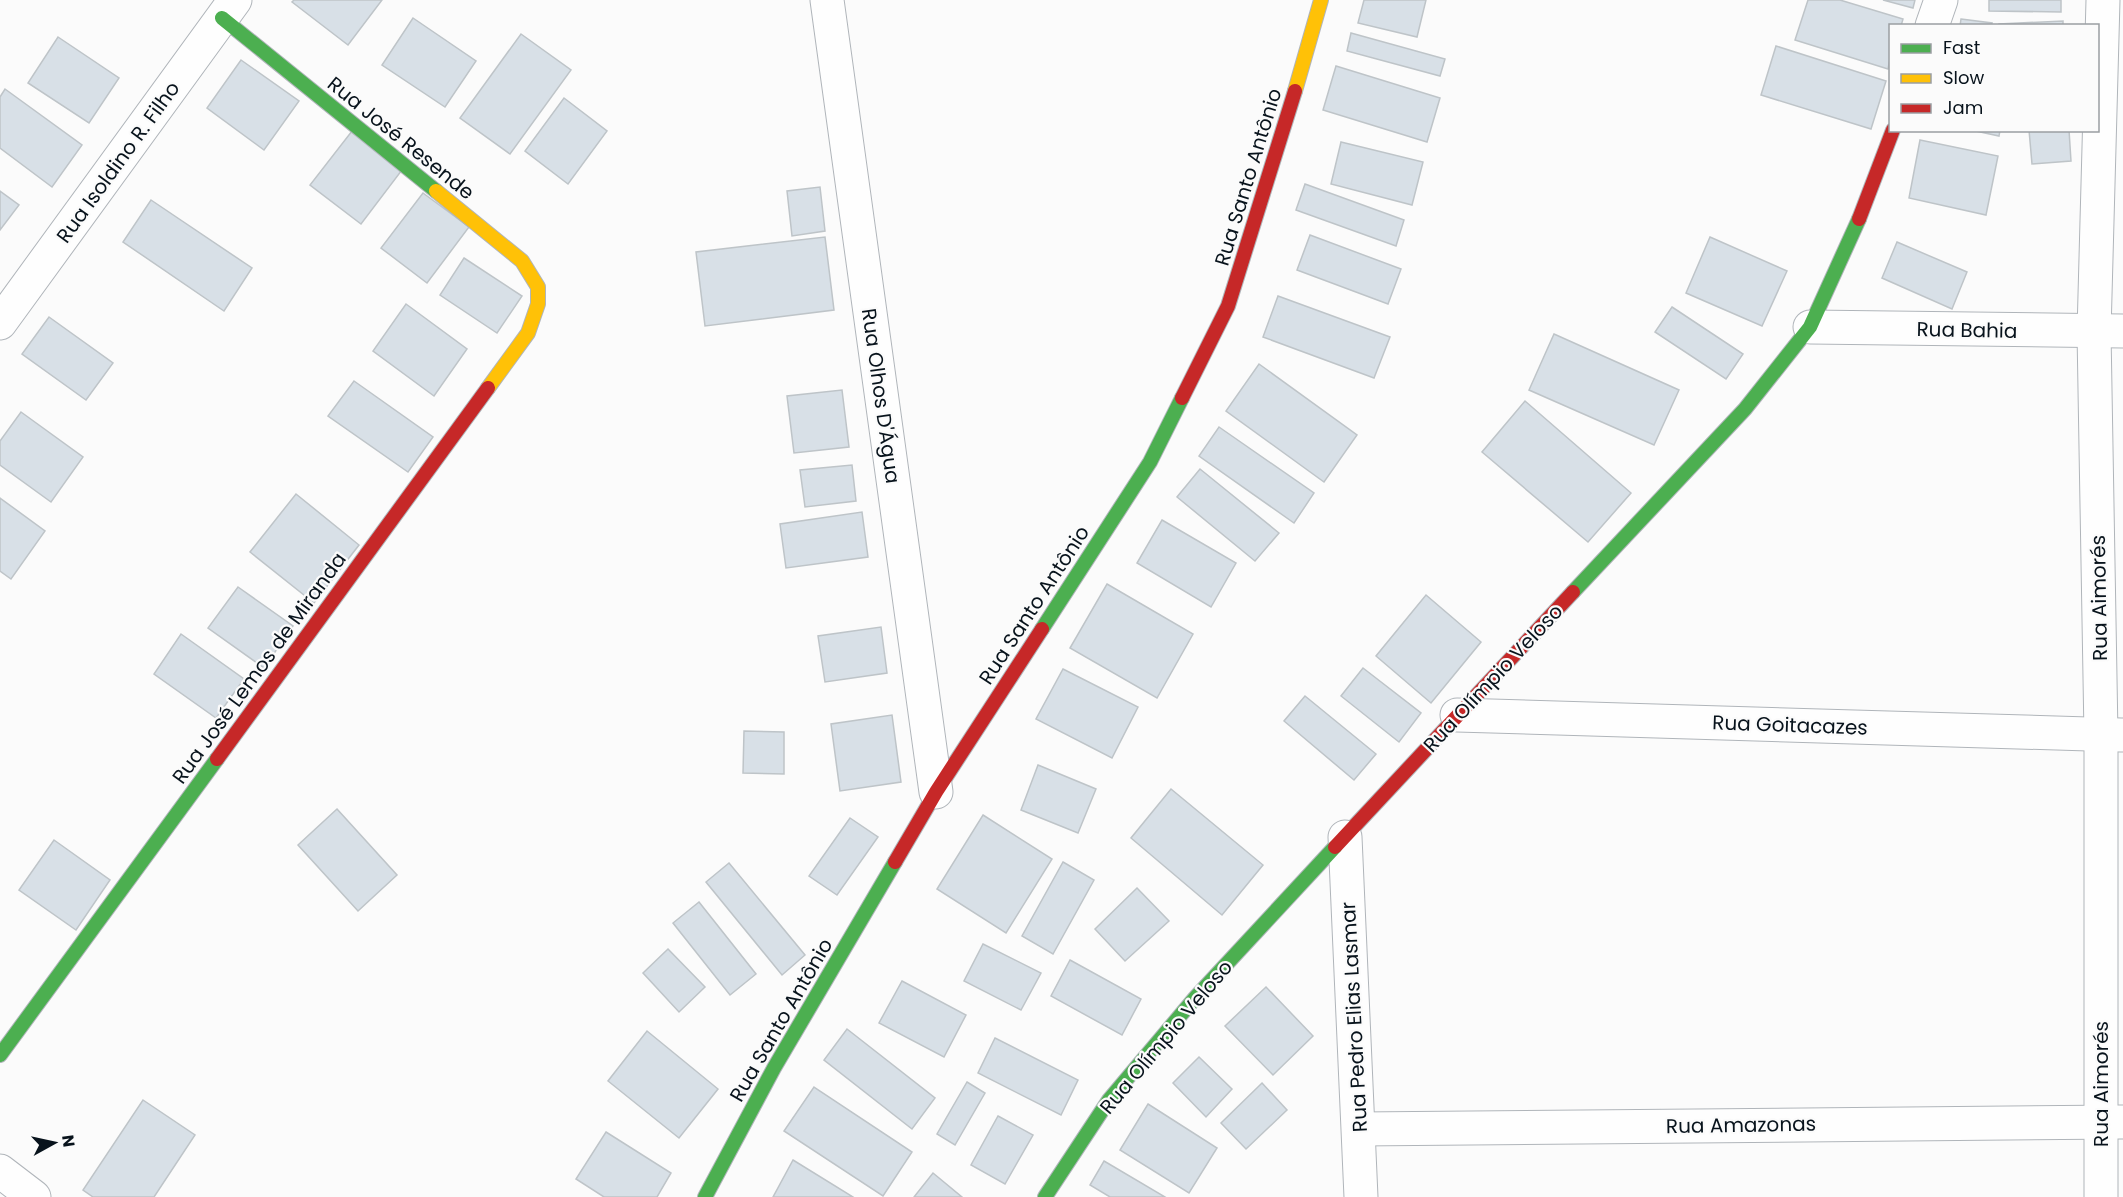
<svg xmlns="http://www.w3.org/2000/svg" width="2123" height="1197" font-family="Poppins,sans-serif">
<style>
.building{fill:#d8e0e7;stroke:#bec4c8;stroke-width:1.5}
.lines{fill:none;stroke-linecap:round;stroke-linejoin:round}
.street-casing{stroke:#b0b5ba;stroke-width:35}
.fast-casing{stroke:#b0b5ba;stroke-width:16}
.slow-casing{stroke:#b0b5ba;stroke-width:16}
.jam-casing{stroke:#b0b5ba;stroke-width:16}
.street{stroke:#fefefe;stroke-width:33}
.fast{stroke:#4caf50;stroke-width:14}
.slow{stroke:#ffc107;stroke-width:14}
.jam{stroke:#c62828;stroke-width:14}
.labels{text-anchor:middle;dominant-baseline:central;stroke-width:4.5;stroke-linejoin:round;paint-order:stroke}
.street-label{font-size:20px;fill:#08131c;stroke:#fbfbfb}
</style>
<rect width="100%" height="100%" fill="#fbfbfb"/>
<g class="building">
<path d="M294 0H382L348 45 292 2Z"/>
<path d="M1364 0H1426L1417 37 1358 23Z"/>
<path d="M1808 0H1840L1903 19 1901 26H1890V59L1888 69 1795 40Z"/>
<path d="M1883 0H1915L1913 8Z"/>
<path d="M1989 0H2061V12L1989 11Z"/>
<path d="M413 18 476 61 445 107 382 65Z"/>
<path d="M1961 19 1992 23 1991 26H1960Z"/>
<path d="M2063 21V26H1999V24Z"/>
<path d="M1351 33 1445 59 1440 76 1347 51Z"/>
<path d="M521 34 571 70 510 154 460 118Z"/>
<path d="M58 37 119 78 89 123 28 83Z"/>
<path d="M1776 46 1886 81 1871 129 1761 95Z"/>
<path d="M241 60 299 101 264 150 207 108Z"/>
<path d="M1336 66 1440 98 1427 142 1323 110Z"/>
<path d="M5 89 82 145 52 187 0 148V97Z"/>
<path d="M564 98 607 131 568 184 525 151Z"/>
<path d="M1971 130H2000L1999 136Z"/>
<path d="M2029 130H2069L2071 161 2032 164Z"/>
<path d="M352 131 402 170 361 224 310 185Z"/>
<path d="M1920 140 1998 156 1986 215 1909 198Z"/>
<path d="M1341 142 1423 162 1412 205 1331 184Z"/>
<path d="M1305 184 1404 220 1396 246 1296 210Z"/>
<path d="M820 187 825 231 792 236 787 191Z"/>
<path d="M0 191 19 205 0 230Z"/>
<path d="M423 193 469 227 427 283 381 248Z"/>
<path d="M151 200 252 268 224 311 123 242Z"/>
<path d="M1310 235 1401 269 1388 304 1297 270Z"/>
<path d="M825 237 834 310 705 326 696 252Z"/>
<path d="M1710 237 1787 271 1762 326 1686 293Z"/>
<path d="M1897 242 1967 272 1952 309 1882 278Z"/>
<path d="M464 258 522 296 497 333 440 295Z"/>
<path d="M1278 296 1390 337 1374 378 1263 337Z"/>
<path d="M406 304 467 349 434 396 373 351Z"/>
<path d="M1672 307 1743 354 1726 379 1655 332Z"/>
<path d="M49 317 113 363 86 400 22 354Z"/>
<path d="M1554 334 1679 390 1654 445 1529 390Z"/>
<path d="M1259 364 1357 435 1324 482 1226 411Z"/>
<path d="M354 381 433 437 408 472 328 416Z"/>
<path d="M842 390 849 447 794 453 787 396Z"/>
<path d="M1525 401 1631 493 1588 542 1482 452Z"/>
<path d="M21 412 83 457 51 502 0 465V441Z"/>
<path d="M1219 427 1314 493 1294 523 1199 456Z"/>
<path d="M852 465 856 501 805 507 800 470Z"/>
<path d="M1200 469 1279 533 1255 561 1177 497Z"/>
<path d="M296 494 359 545 314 603 250 552Z"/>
<path d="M0 498 45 531 11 579 0 571Z"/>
<path d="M862 512 868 557 786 568 780 524Z"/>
<path d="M1162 520 1236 563 1211 607 1137 563Z"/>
<path d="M1107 584 1193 634 1157 698 1070 648Z"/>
<path d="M238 587 293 626 264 668 208 628Z"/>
<path d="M1426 595 1481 642 1431 703 1376 656Z"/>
<path d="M881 627 887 673 825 682 818 636Z"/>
<path d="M181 634 244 679 216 718 154 674Z"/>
<path d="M1363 668 1421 713 1399 742 1341 696Z"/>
<path d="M1063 669 1138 707 1112 758 1036 719Z"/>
<path d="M1305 696 1376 754 1354 780 1284 721Z"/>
<path d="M892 715 901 782 840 791 831 724Z"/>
<path d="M744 731 784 732V774L743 773Z"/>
<path d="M1038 765 1096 789 1078 833 1021 810Z"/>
<path d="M1171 789 1263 865 1222 915 1131 838Z"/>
<path d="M337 809 397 875 358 911 298 845Z"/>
<path d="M983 815 1052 859 1006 933 937 889Z"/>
<path d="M850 818 878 837 837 895 809 876Z"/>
<path d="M54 840 110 880 76 930 19 890Z"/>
<path d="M1063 862 1094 880 1053 954 1022 936Z"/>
<path d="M729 863 805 955 782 975 706 882Z"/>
<path d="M1137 888 1169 921 1125 961 1095 929Z"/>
<path d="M699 902 756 974 730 995 673 923Z"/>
<path d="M983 944 1041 973 1021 1010 964 981Z"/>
<path d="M668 949 705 987 679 1012 643 973Z"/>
<path d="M1070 960 1141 999 1122 1035 1051 996Z"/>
<path d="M902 981 966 1015 944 1057 879 1023Z"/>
<path d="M1266 987 1313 1036 1273 1075 1225 1026Z"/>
<path d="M847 1029 935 1098 912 1129 824 1060Z"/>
<path d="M647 1031 718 1089 679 1138 608 1081Z"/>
<path d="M995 1038 1078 1080 1061 1115 978 1073Z"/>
<path d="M1199 1057 1232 1089 1206 1117 1173 1083Z"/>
<path d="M967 1082 985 1093 955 1145 937 1134Z"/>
<path d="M1262 1083 1287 1110 1246 1149 1221 1123Z"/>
<path d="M814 1087 912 1152 883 1196 784 1131Z"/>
<path d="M143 1100 195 1135 154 1197H93L83 1190Z"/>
<path d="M1148 1104 1217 1148 1189 1193 1120 1150Z"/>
<path d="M998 1116 1033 1135 1005 1184 971 1165Z"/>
<path d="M606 1132 671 1173 657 1197H604L576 1179Z"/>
<path d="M793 1160 853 1197H773Z"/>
<path d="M1104 1161 1165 1197H1110L1090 1185Z"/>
<path d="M933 1173 962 1197H914Z"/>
</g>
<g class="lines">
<defs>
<g id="street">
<path d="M827 0 936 792"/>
<path d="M1932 26 1941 0"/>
<path d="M0 323 235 0"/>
<path d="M1810 327 2123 331"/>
<path d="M1457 715 2121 735"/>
<path d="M1345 837 1361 1197"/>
<path d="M1359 1129 2121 1122"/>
<path d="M0 1171 34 1197"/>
<path d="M2101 1197V735L2094 332 2103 0"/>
</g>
<g id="fast">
<path d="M222 18 436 191"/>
<path d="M1573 592 1745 409 1810 327 1859 219"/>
<path d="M1042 629 1150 462 1182 398"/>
<path d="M0 1055 217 759"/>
<path d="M705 1197 774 1068 895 862"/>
<path d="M1045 1197 1109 1100 1195 998 1335 847"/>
</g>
<g id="slow">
<path d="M1295 91 1321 0"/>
<path d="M436 191 522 261 538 287V304L528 333 488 388"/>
</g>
<g id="jam">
<path d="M1859 219 1893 130"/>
<path d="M1182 398 1228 306 1295 91"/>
<path d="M217 759 488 388"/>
<path d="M1335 847 1573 592"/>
<path d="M895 862 936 792 1042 629"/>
</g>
</defs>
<use href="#street" class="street-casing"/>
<use href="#fast" class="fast-casing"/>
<use href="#slow" class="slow-casing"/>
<use href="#jam" class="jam-casing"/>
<use href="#street" class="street"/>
<use href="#fast" class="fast"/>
<use href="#slow" class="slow"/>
<use href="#jam" class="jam"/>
</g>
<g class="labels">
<g class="street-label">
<text transform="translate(401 138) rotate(39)">Rua José Resende</text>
<text transform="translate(118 162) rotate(-54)">Rua Isoldino R. Filho</text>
<text transform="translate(1248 177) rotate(-73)">Rua Santo Antônio</text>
<text transform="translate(1967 330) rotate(1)">Rua Bahia</text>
<text transform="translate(881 396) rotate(82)">Rua Olhos D'Água</text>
<text transform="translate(2099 598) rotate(-91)">Rua Aimorés</text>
<text transform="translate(1034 605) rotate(-57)">Rua Santo Antônio</text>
<text transform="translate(259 668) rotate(-54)">Rua José Lemos de Miranda</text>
<text transform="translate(1493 678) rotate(-47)">Rua Olímpio Veloso</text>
<text transform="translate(1790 725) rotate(2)">Rua Goitacazes</text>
<text transform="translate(1354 1017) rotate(-93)">Rua Pedro Elias Lasmar</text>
<text transform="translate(781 1020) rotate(-60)">Rua Santo Antônio</text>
<text transform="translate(1166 1037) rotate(-50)">Rua Olímpio Veloso</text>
<text transform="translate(2101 1084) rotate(-90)">Rua Aimorés</text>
<text transform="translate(1741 1125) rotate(-1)">Rua Amazonas</text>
</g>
</g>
<rect x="1889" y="24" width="210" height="108" fill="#fbfbfb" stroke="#9a9ea2" stroke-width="1.5"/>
<rect x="1901" y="44" width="30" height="9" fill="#4caf50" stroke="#9a9ea2" stroke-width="1.5"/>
<text x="1943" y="54" font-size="18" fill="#08131c">Fast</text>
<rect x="1901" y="74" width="30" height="9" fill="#ffc107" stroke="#9a9ea2" stroke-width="1.5"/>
<text x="1943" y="84" font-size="18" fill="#08131c">Slow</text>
<rect x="1901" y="104" width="30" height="9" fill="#c62828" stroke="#9a9ea2" stroke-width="1.5"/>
<text x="1943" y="114" font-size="18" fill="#08131c">Jam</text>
<g transform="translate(54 1143) rotate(82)" stroke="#fbfbfb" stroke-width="4.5" paint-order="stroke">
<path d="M0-4.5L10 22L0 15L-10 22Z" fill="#08131c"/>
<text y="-9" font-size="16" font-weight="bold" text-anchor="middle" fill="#08131c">N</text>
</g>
</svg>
